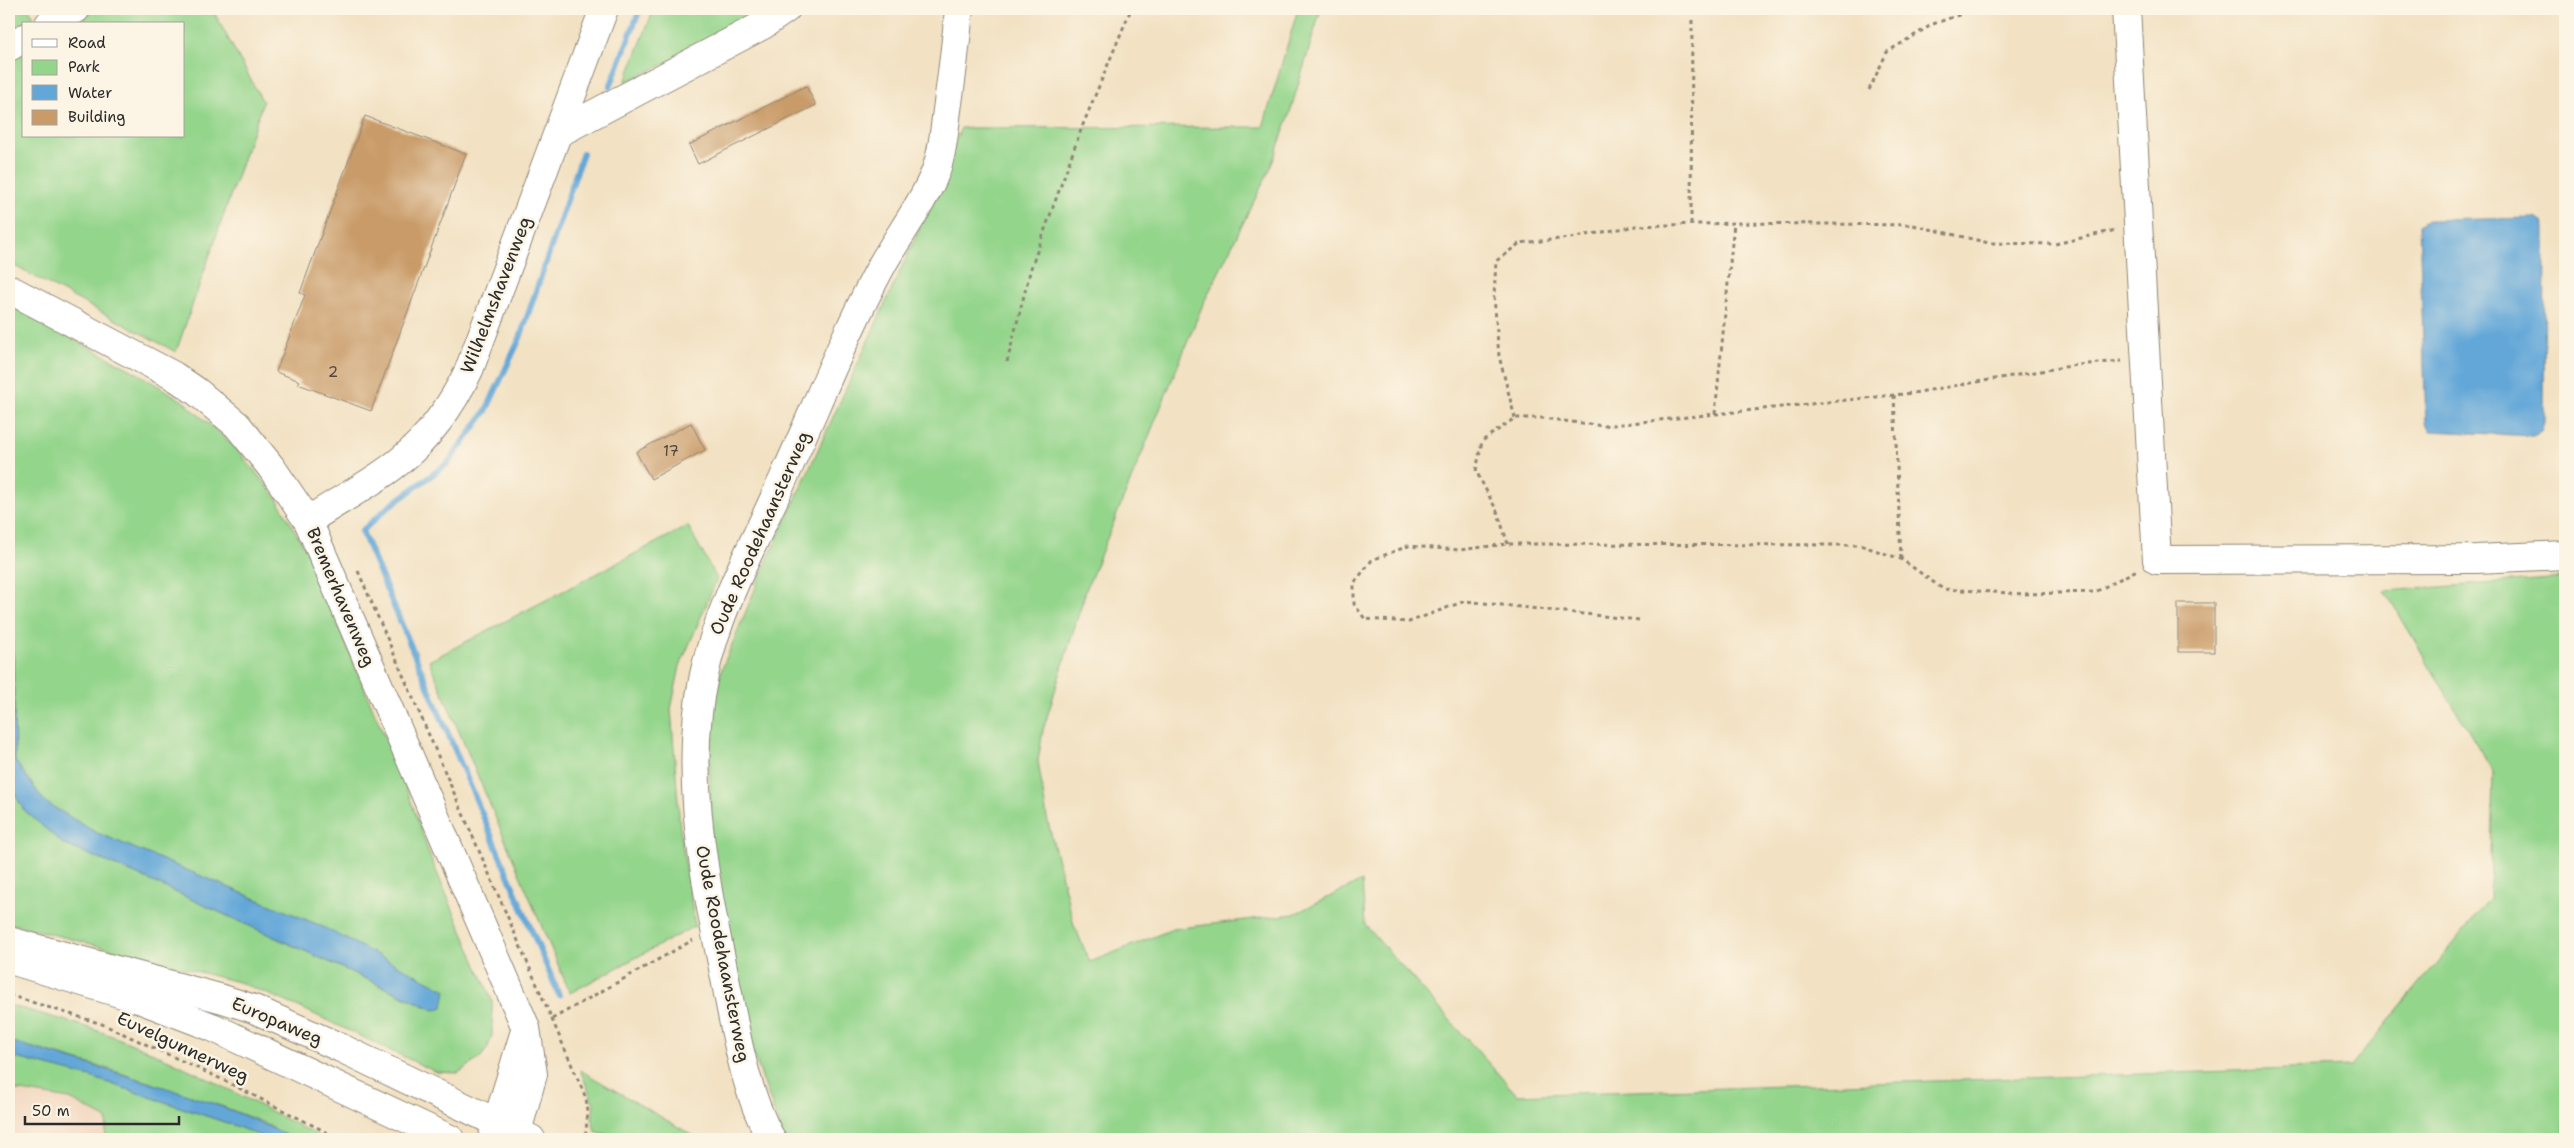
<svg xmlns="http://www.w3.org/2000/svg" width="2574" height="1148" font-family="'Shantell Sans',sans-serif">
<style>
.built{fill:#f2d5bd}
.green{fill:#94d58c;stroke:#60805c}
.water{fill:#63a7d8;stroke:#476982}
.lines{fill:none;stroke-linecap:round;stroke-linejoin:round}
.stream{stroke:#63a7d8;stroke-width:6}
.building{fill:#c99b69}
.minor-casing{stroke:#8e8676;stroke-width:30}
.highway-casing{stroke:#8e8676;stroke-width:30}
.path{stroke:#8e8676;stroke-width:3;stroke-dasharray:4 4;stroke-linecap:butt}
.minor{stroke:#fff;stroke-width:28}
.highway{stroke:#fff;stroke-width:28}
.labels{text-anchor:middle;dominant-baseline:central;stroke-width:5;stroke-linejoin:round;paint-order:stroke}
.number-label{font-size:15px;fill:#52473a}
.street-label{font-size:18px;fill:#2b2b2b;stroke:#fcf5e5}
</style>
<rect width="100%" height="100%" fill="#fcf5e5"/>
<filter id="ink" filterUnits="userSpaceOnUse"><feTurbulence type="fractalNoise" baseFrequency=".02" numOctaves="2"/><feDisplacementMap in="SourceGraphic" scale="10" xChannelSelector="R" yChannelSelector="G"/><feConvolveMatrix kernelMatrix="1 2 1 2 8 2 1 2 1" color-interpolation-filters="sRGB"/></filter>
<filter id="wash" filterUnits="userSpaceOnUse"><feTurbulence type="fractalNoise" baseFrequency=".0096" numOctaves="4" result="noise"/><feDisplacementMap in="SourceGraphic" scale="20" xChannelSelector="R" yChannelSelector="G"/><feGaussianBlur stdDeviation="1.12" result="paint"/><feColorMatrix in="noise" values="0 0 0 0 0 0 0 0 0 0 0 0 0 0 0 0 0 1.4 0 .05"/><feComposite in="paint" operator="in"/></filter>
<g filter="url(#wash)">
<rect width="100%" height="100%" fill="#f2e1c2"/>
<path class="built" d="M9 1076 211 1139H9Z"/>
<g class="green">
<path d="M9 9H29L34 17 9 32Z"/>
<path d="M99 9H212L263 102 176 352 9 263V59L24 51V136H184V24H72Z"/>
<path d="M654 9H772L752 24 625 82Z"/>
<path d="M1298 9H1321L1288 119 1270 169 1203 304 1086 590 1043 730 1038 761 1047 818 1074 925 1090 962 1173 929 1294 914 1362 881 1365 925 1517 1095 2351 1067 2490 898 2493 772 2385 591 2565 578V1139H784L751 1046 711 842 708 720 723 666 766 563 930 206 961 128 1263 127Z"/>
<path d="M9 305 132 370 183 401 235 447 276 497 308 554 409 795 431 859 492 1000V1036L487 1049 479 1059 458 1073 436 1072 299 1007 242 983 9 923V782L23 809 63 844 131 872 434 1010 319 925 95 832 45 802 15 761 13 655 9 621Z"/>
<path d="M688 526 717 579 680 666 671 709 680 829 695 926 570 993 429 661Z"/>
<path d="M9 1005C45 1015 80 1024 115 1037 188 1065 256 1105 325 1139H292L262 1122 224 1107 111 1070 9 1041Z"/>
<path d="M9 1056 91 1077 233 1125 268 1139H105L107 1119 70 1099 9 1089Z"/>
<path d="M580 1070 699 1139H619L595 1131 592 1120 594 1104Z"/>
</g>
<g class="water">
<path d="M2535 218 2543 222 2545 228 2544 422 2541 432 2533 436 2430 431 2426 423 2419 225 2427 220Z"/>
<path d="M9 621 13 655 15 761 45 802 95 832 319 925 446 990 443 1007 435 1010 131 872 63 844 23 809 9 782Z"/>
<path d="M9 1041C64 1057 119 1073 173 1090 215 1104 254 1117 292 1139H268L233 1125 91 1077 9 1056Z"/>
</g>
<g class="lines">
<g class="stream">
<path d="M610 87 640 9"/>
<path d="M559 995 362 531 387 508 448 463 486 411 520 338 583 153"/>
</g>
</g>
<g id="blocks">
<g class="building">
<path d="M806 86 816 105 698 164 689 145Z"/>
<path d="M365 116 466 154 371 411 298 384 300 381 276 372 305 295 300 293Z"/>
<path d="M691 423 705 450 651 479 636 452Z"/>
<rect x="2178" y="603" width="36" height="49"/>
</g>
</g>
</g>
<g filter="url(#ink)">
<use href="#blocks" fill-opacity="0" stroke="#8e8676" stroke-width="1"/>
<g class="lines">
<defs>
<g id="minor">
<path d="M2126 9 2157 560 2476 559 2565 555"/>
<path d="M49 24 76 9"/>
<path d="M9 47 24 38"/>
<path d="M558 133 763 25 786 9"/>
<path d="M9 289 174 376 196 391 237 425 271 467 308 521 526 1028 533 1074 515 1139"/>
<path d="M308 521C338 500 372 484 400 461 431 436 452 405 469 370L604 9"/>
<path d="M492 1139 524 1034"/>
<path d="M771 1139C740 1082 733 1012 719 949 701 862 685 763 704 675 719 605 756 540 785 475 817 405 846 331 883 263 899 235 919 209 932 180 942 159 944 133 947 110 952 76 956 43 959 9"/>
</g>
<g id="highway">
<path d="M9 941 223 999 254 1009 341 1048 531 1139"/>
<path d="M17 962 139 999 212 1027 450 1139"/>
</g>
</defs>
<use href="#minor" class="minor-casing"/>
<use href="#highway" class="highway-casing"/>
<g class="path">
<path d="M1869 90 1887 52 1933 24 1976 9"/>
<path d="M1691 224 1692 18"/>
<path d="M1007 362 1031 268 1082 127 1131 9"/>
<path d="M1894 395 1901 559"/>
<path d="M1715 414 1734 223"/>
<path d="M1515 418 1499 356 1494 297 1496 261 1520 243 1570 238 1636 226 1734 223 1913 225 1989 243 2055 244 2116 230"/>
<path d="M1508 544 1497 511 1476 471 1482 441 1515 418H1542L1603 426 1913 393 2076 365 2122 361"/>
<path d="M358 571 586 1098 588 1112 585 1139"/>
<path d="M1639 620 1465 601 1409 622 1365 619 1354 604V583L1372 560 1408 546 1460 550 1508 544 1860 545 1901 559 1943 589 2024 594 2095 592 2137 570"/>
<path d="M9 995 102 1024 219 1078 340 1139"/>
<path d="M552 1019 693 940"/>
</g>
<use href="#minor" class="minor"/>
<use href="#highway" class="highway"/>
</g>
</g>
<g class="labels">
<g class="number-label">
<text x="333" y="372">2</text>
<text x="671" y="451">17</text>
</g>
<g class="street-label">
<text transform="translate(496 295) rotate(-69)">Wilhelmshavenweg</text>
<text transform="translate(760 533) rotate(-66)">Oude Roodehaansterweg</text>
<text transform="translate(341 597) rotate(67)">Bremerhavenweg</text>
<text transform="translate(723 954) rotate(79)">Oude Roodehaansterweg</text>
<text transform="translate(277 1021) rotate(23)">Europaweg</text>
<text transform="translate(183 1047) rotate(25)">Euvelgunnerweg</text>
</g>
</g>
<rect width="2574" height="1148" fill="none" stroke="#fcf5e5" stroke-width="30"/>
<rect x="22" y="22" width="162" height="115" fill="#fcf5e5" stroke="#a8a49b"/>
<rect x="32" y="39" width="25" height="8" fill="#ffffff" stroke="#a8a49b"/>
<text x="68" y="48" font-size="15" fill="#2b2b2b">Road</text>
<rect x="32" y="60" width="25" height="15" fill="#94d58c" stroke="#a8a49b"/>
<text x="68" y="72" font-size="15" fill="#2b2b2b">Park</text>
<rect x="32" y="85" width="25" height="15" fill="#63a7d8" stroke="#a8a49b"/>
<text x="68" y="98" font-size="15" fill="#2b2b2b">Water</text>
<rect x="32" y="110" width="25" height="15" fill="#c99b69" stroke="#a8a49b"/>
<text x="68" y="122" font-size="15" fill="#2b2b2b">Building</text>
<path d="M25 1116v8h154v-8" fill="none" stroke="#2b2b2b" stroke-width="2.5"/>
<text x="32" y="1116" font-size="15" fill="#2b2b2b" stroke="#fcf5e5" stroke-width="4" paint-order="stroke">50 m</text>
</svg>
